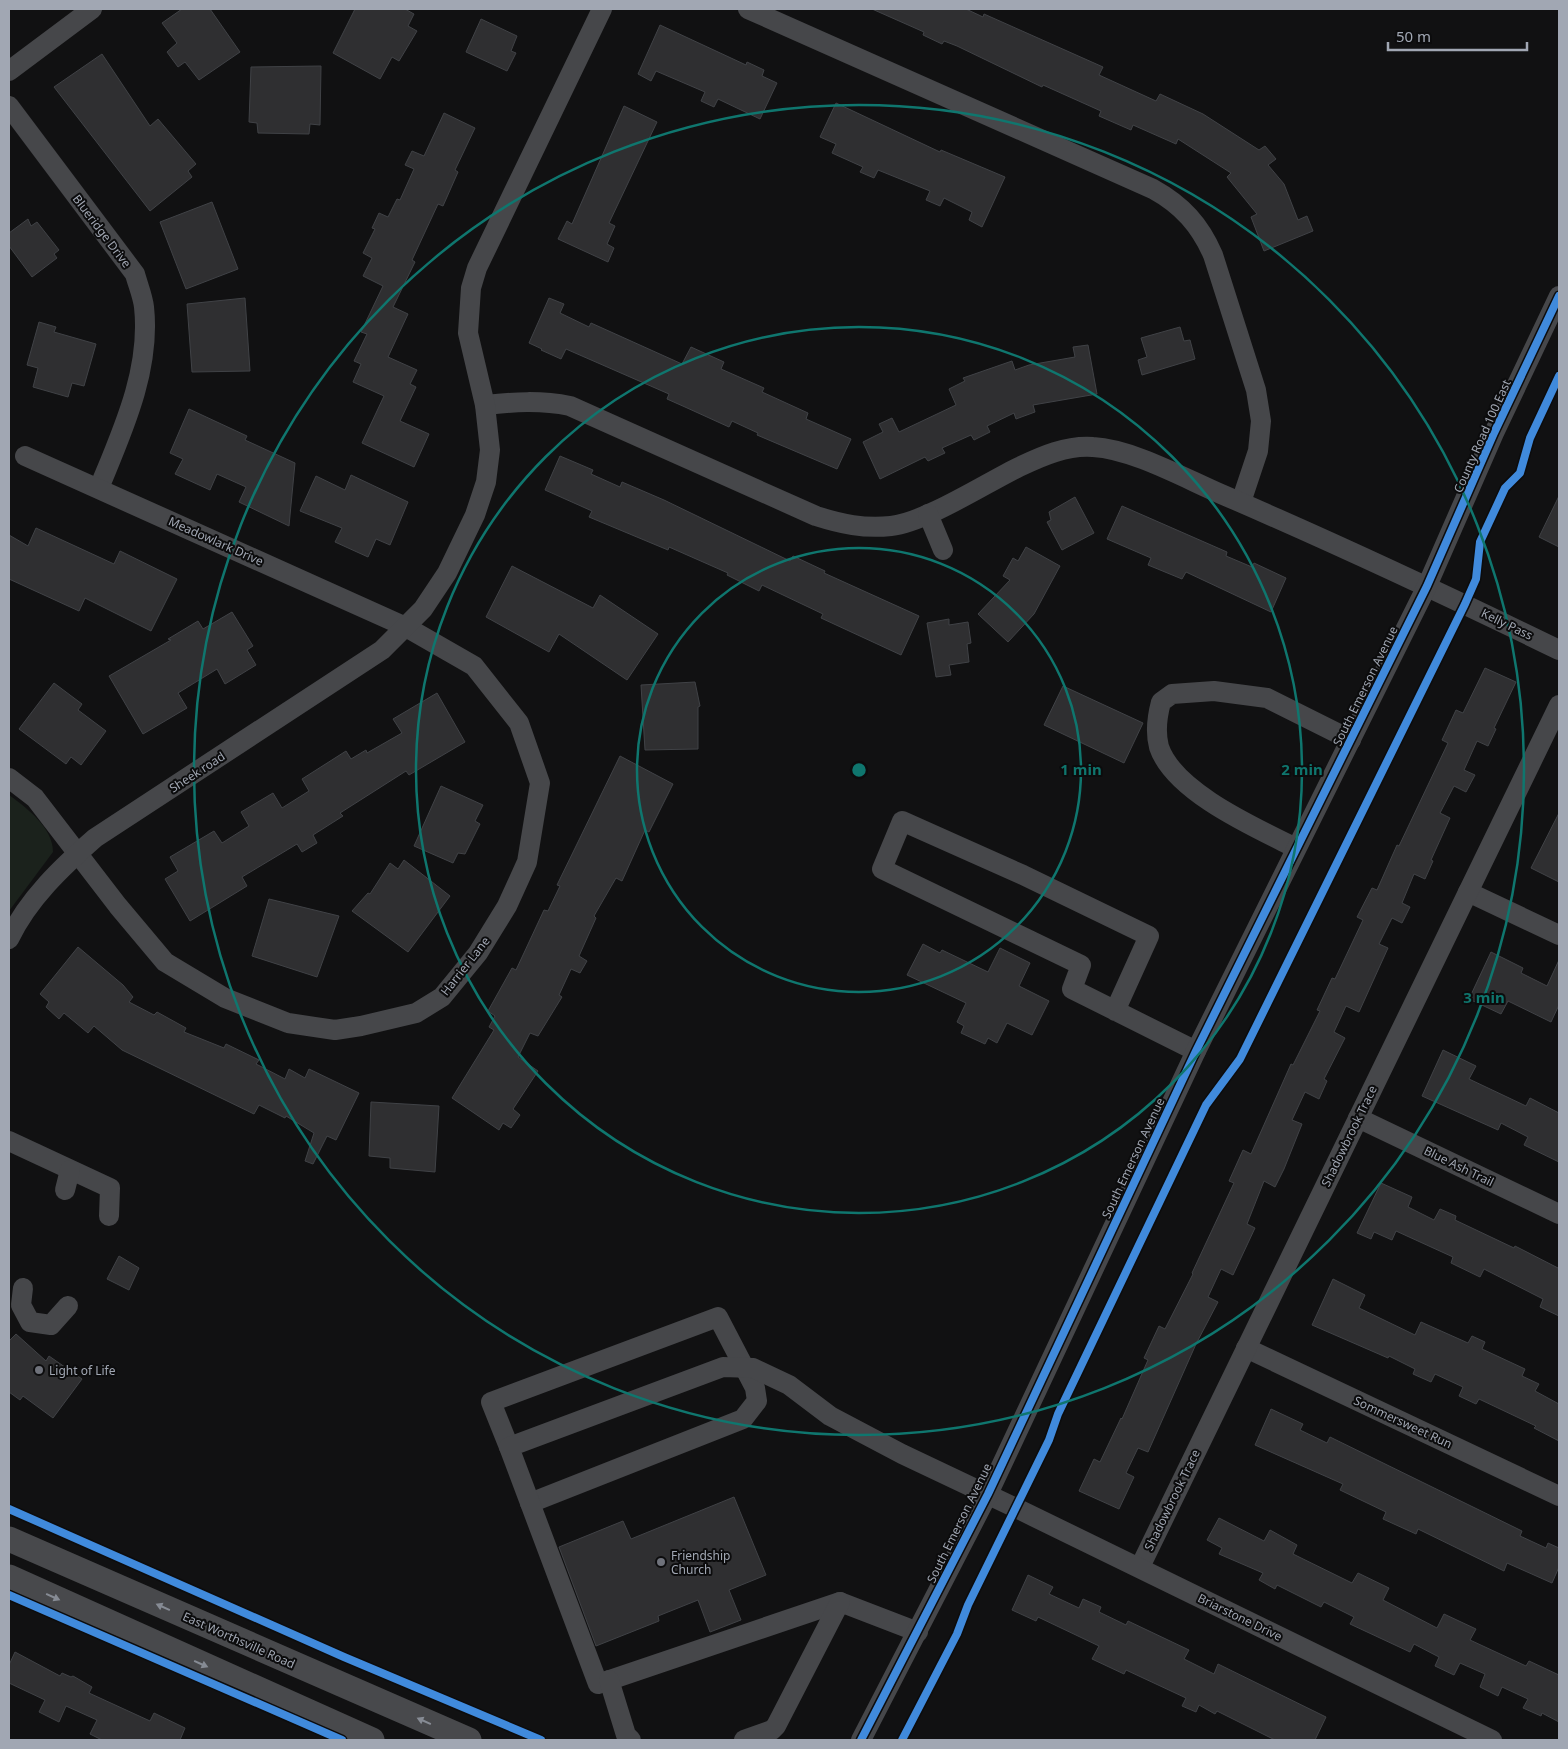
<svg xmlns="http://www.w3.org/2000/svg" width="1568" height="1749" font-family="'Noto Sans',sans-serif">
<style>
.green{fill:#1b221c}
.building{fill:#2f2f31;stroke:#404246}
.lines{fill:none;stroke-linecap:round;stroke-linejoin:round}
.minor{stroke:#46474a;stroke-width:20}
.major{stroke:#48494c;stroke-width:25}
.cycleway-casing{stroke:#0c0c0d;stroke-width:11}
.cycleway{stroke:#408adc;stroke-width:8}
.oneway{fill:#868b94}
.ring{fill:none;stroke:#0f766e;stroke-width:2.5}
.poi-dot{fill:#6f727b;stroke:#0c0c0d;stroke-width:2}
.labels{text-anchor:middle;dominant-baseline:central;stroke-width:4;stroke-linejoin:round;paint-order:stroke}
.street-label{font-size:12px;fill:#a1a7b3;stroke:#0c0c0d}
.poi-label{font-size:12px;fill:#a1a7b3;stroke:#0c0c0d;text-anchor:start}
.centre{fill:#0f766e;stroke:#0c0c0d;stroke-width:2.5}
.ring-label{font-size:15px;text-anchor:middle;font-weight:bold;fill:#0f766e;stroke:#0c0c0d;stroke-width:4;stroke-linejoin:round;paint-order:stroke}
</style>
<rect width="100%" height="100%" fill="#111112"/>
<path class="green" d="M9 795C27 808 53 828 53 852L9 911Z"/>
<g class="building">
<path d="M182 9H210L240 52 199 80 185 62 178 67 167 52 177 43 162 23Z"/>
<path d="M355 9H405L414 14 408 26 417 31 399 61 392 57 380 79 333 53Z"/>
<path d="M872 9H966L983 17 984 14 1103 67 1099 75 1156 101 1160 94 1203 114 1259 150 1265 146 1276 159 1268 165 1284 184 1298 220 1307 216 1313 231 1264 251 1251 217 1257 214 1227 177 1231 173 1178 139 1176 144 1133 125 1131 130 1099 116 1101 111 1043 85 1042 87 957 46 944 41 942 44 923 35 924 32Z"/>
<path d="M481 19 517 36 511 51 516 53 507 71 466 52Z"/>
<path d="M660 25 746 65 747 62 764 70 762 76 777 83 760 119 718 99 714 107 701 101 705 92 656 71 651 81 638 74Z"/>
<path d="M102 54 150 126 158 119 196 164 188 171 192 177 150 211 54 87Z"/>
<path d="M321 66 320 125 310 124 309 134 258 133 257 123 249 122 251 67Z"/>
<path d="M836 103 940 152 941 150 1005 177 982 227 969 220 972 212 944 198 940 206 926 200 930 191 878 170 874 178 860 172 863 167 832 153 836 144 820 137Z"/>
<path d="M624 106 657 122 609 223 615 226 607 244 614 248 608 262 558 239 567 221 572 224Z"/>
<path d="M444 113 475 128 455 170 458 172 443 206 438 204 412 260 415 262 393 307 408 314 388 357 417 370 410 384 416 387 400 421 429 434 414 467 362 443 384 396 353 382 361 364 354 361 367 334 361 332 383 286 363 276 372 258 363 253 375 229 372 228 379 213 388 217 397 199 400 200 414 169 405 165 412 151 424 156Z"/>
<path d="M212 202 238 269 186 289 160 222Z"/>
<path d="M28 219 31 226 37 222 59 250 54 254 57 258 32 277 9 246V233Z"/>
<path d="M245 298 250 371 192 372 187 304Z"/>
<path d="M549 298 564 304 560 313 589 327 591 323 682 364 691 347 724 362 721 369 764 388 762 392 808 413 806 419 851 439 837 469 757 435 758 433 732 421 729 427 685 407 667 399 669 394 566 349 561 359 541 350 542 349 529 343Z"/>
<path d="M39 322 56 327 54 332 96 344 84 386 72 383 68 397 33 387 38 368 27 365Z"/>
<path d="M1180 327 1184 341 1190 340 1195 359 1142 375 1138 360 1147 357 1141 338Z"/>
<path d="M1088 345 1097 394 1033 405 1035 412 1016 419 1014 413 987 426 990 432 974 440 971 435 942 448 945 453 928 461 925 457 880 479 863 442 883 432 879 424 892 418 899 432 956 405 949 389 965 381 963 378 1012 361 1015 370 1029 365 1075 357 1073 347Z"/>
<path d="M189 409 247 436 245 440 295 463 289 526 239 502 246 487 217 474 210 490 175 474 183 459 170 453Z"/>
<path d="M560 456 593 470 591 474 620 487 622 482 664 500 790 561 793 556 825 571 824 573 919 616 901 655 821 618 823 614 762 585 759 591 727 575 728 573 669 547 668 550 589 517 592 511 545 490Z"/>
<path d="M351 475 408 502 390 545 376 539 368 557 335 542 342 528 300 511 316 476 345 490Z"/>
<path d="M1559 496V547L1539 537Z"/>
<path d="M1075 497 1094 533 1062 550 1047 522 1051 520 1049 512Z"/>
<path d="M1122 506 1227 552 1226 556 1252 567 1254 563 1286 578 1271 612 1186 572 1182 579 1148 565 1151 558 1107 539Z"/>
<path d="M36 528 114 564 120 551 177 579 151 631 85 598 79 611 9 579V535L28 546Z"/>
<path d="M1026 547 1060 566 1034 614 1008 642 978 614 1010 580 1003 576 1013 558 1018 561Z"/>
<path d="M512 566 593 608 600 595 658 634 627 680 559 634 549 652 486 617Z"/>
<path d="M232 612 253 646 247 650 256 665 225 684 217 669 178 693 187 708 143 734 109 676 171 640 168 639 198 621 203 629Z"/>
<path d="M949 619V625L968 622 971 643 967 644 969 662 949 665 951 675 936 677 927 623Z"/>
<path d="M1485 668 1516 682 1494 728 1496 729 1488 746 1477 741 1464 770 1475 775 1466 792 1454 786 1440 813 1450 818 1431 860 1433 861 1425 879 1414 874 1402 903 1410 907 1402 923 1392 918 1379 944 1388 948 1359 1012 1346 1006 1334 1032 1345 1038 1324 1079 1327 1081 1319 1099 1305 1092 1292 1120 1302 1124 1284 1169 1275 1187 1264 1181 1247 1224 1255 1228 1233 1275 1221 1269 1208 1297 1218 1302 1196 1344 1148 1452 1138 1448 1126 1473 1134 1477 1119 1509 1079 1491 1094 1459 1100 1462 1121 1418 1122 1419 1148 1360 1144 1358 1159 1326 1165 1329 1193 1274 1192 1273 1234 1183 1229 1181 1243 1150 1251 1154 1291 1064 1293 1065 1320 1011 1317 1010 1332 978 1335 979 1363 920 1357 917 1372 888 1377 890 1397 845 1399 846 1448 743 1442 740 1456 710 1463 713Z"/>
<path d="M695 682 700 706 698 707V749L645 750 641 685Z"/>
<path d="M54 683 82 704 78 710 106 731 81 765 71 757 66 764 19 729Z"/>
<path d="M1063 686 1143 723 1124 763 1044 725Z"/>
<path d="M437 693 465 742 409 775 406 771 340 813 343 816 313 835 317 843 302 852 297 844 242 877 247 886 190 921 165 879 178 871 170 857 214 831 222 843 249 826 241 812 273 793 282 808 309 791 302 779 346 751 351 759 366 750 367 753 402 733 393 719Z"/>
<path d="M620 756 673 784 649 832 645 830 622 881 616 878 594 916 596 918 579 956 587 961 580 973 571 969 559 995 562 997 538 1036 530 1033 518 1057 538 1071 513 1109 520 1115 511 1128 503 1123 499 1130 452 1098 494 1030 489 1027 495 1016 488 1011 512 968 516 970 544 910 548 911 560 886 557 885Z"/>
<path d="M441 786 483 805 475 821 480 824 465 854 458 853 453 863 414 846Z"/>
<path d="M1559 813V882L1531 868Z"/>
<path d="M404 860 450 896 408 952 352 911 368 893 370 894 390 863 398 869Z"/>
<path d="M269 899 339 916 317 977 252 956Z"/>
<path d="M923 944 940 953 942 950 988 972 1000 948 1030 963 1019 986 1049 1001 1032 1035 1007 1023 997 1043 988 1038 985 1044 961 1033 964 1026 957 1022 966 1003 907 975Z"/>
<path d="M78 947 123 985 133 997 129 1002 154 1015 157 1012 186 1028 184 1032 224 1048 226 1044 259 1060 256 1064 285 1079 289 1069 305 1078 309 1069 359 1093 336 1140 327 1136 313 1164 305 1161 314 1133 286 1116 285 1118 259 1105 254 1114 122 1050 94 1026 88 1033 64 1013 59 1019 46 1007 49 1002 40 994Z"/>
<path d="M1491 952 1523 968 1521 973 1547 986 1559 960V1005L1551 1022 1508 1001 1501 1014 1469 999Z"/>
<path d="M1443 1050 1476 1066 1469 1079 1526 1106 1530 1098 1559 1113V1162L1524 1145 1528 1137 1501 1123 1498 1130 1422 1096Z"/>
<path d="M371 1102 439 1106 435 1172 390 1168V1158L369 1156Z"/>
<path d="M1381 1183 1412 1197 1408 1207 1434 1220 1440 1209 1456 1216 1455 1220 1514 1248 1515 1246 1558 1268 1559 1266V1316L1540 1307 1543 1299 1484 1269 1480 1277 1451 1263 1453 1257 1396 1231 1392 1240 1374 1232 1371 1239 1357 1233Z"/>
<path d="M119 1256 139 1268 129 1290 107 1279Z"/>
<path d="M1333 1279 1365 1295 1359 1308 1415 1335 1421 1322 1468 1343 1472 1336 1485 1342 1482 1349 1525 1369 1522 1376 1539 1384 1535 1391 1559 1404V1441L1534 1428 1536 1426 1479 1399 1476 1404 1459 1396 1463 1387 1435 1374 1431 1382 1413 1374 1415 1369 1389 1356 1388 1358 1312 1325Z"/>
<path d="M16 1334 46 1361 49 1356 82 1379 53 1418 23 1396 20 1400 9 1392V1341Z"/>
<path d="M1271 1409 1303 1424 1300 1430 1327 1443 1330 1437 1522 1531 1520 1536 1546 1548 1548 1543 1559 1548V1567L1552 1583 1507 1563 1504 1571 1418 1529 1416 1534 1383 1519 1386 1512 1340 1490 1343 1484 1255 1445Z"/>
<path d="M734 1497 766 1575 729 1590 741 1620 710 1632 698 1600 658 1616 659 1621 596 1646 559 1547 623 1521 631 1539Z"/>
<path d="M1219 1518 1264 1541 1270 1530 1297 1545 1293 1554 1352 1583 1358 1573 1389 1588 1383 1600 1437 1628 1444 1614 1476 1629 1470 1640 1526 1666 1529 1661 1559 1675V1722L1542 1713 1541 1716 1523 1708 1528 1699 1502 1687 1498 1696 1480 1687 1485 1674 1460 1663 1454 1675 1435 1666 1439 1657 1414 1644 1410 1652 1350 1624 1354 1617 1324 1602 1321 1607 1277 1585 1275 1589 1259 1580 1263 1573 1219 1554 1222 1548 1207 1540Z"/>
<path d="M1028 1575 1053 1587 1049 1594 1079 1608 1083 1599 1101 1607 1099 1612 1126 1625 1128 1621 1189 1650 1184 1659 1214 1674 1218 1664 1326 1717 1315 1740H1275L1217 1711 1215 1714 1199 1705 1196 1712 1182 1706 1186 1698 1126 1670 1124 1674 1092 1659 1099 1646 1038 1617 1036 1621 1012 1610Z"/>
<path d="M15 1652 60 1676 62 1673 71 1677 73 1676 92 1687 89 1693 150 1721 154 1713 185 1728 180 1740H102L90 1734 97 1720 66 1706 59 1722 39 1712 45 1700 9 1683V1665Z"/>
</g>
<g class="lines">
<g class="minor">
<path d="M748 9 1153 189C1182 205 1200 225 1213 255L1256 390 1261 421 1258 451 1241 502"/>
<path d="M9 71 92 9"/>
<path d="M9 106 135 274C138 285 143 297 144 307 151 370 122 432 99 488"/>
<path d="M485 405C514 402 540 400 570 406L816 516C841 524 864 529 891 526 926 522 986 483 1019 467 1042 456 1067 445 1093 447 1132 449 1184 478 1221 494 1335 543 1448 596 1559 650"/>
<path d="M928 514 943 550"/>
<path d="M9 778 35 798 118 906 165 962 225 998 288 1023 335 1030 361 1026 416 1013 442 997 478 953 507 906 527 862 540 783 519 723 474 666 406 627 25 456"/>
<path d="M1296 848C1256 828 1174 792 1159 747 1155 732 1157 717 1161 702L1172 694 1214 691 1267 698 1351 740"/>
<path d="M1468 892 1559 935"/>
<path d="M9 939C28 899 62 867 95 838L382 650 423 609 447 573 475 515 486 482 490 450 485 405 468 333 471 288 477 268 602 9"/>
<path d="M1115 1011 1149 936 1023 875 902 821 882 869 1081 965 1072 989 1196 1051"/>
<path d="M1358 1118 1559 1214"/>
<path d="M9 1141 110 1188 109 1216"/>
<path d="M65 1190 70 1170"/>
<path d="M23 1288 21 1305 30 1322 51 1325 68 1306"/>
<path d="M1246 1348 1559 1496"/>
<path d="M509 1447 491 1402 718 1317 755 1388 757 1401 743 1419 530 1503"/>
<path d="M1140 1567 1559 705"/>
<path d="M918 1632 840 1602 598 1684 509 1447 723 1367 753 1368 789 1385 830 1416 902 1454 1016 1508 1492 1740"/>
<path d="M609 1680 626 1735 631 1740"/>
<path d="M744 1740 772 1730 776 1726 840 1602"/>
<path d="M861 1740 988 1494 1196 1051 1427 586 1494 433 1559 296"/>
</g>
<g class="major">
<path d="M9 1539 469 1740"/>
<path d="M9 1577 372 1740"/>
</g>
<defs>
<g id="cycleway">
<path d="M9 1509 344 1657 541 1740"/>
<path d="M9 1595 342 1740"/>
<path d="M861 1740 988 1494 1196 1051 1427 586 1494 433 1559 296"/>
<path d="M902 1740 957 1634 968 1605 1049 1440 1058 1414 1206 1105 1240 1059 1465 604 1476 579 1480 542 1505 488 1520 473 1530 438 1559 376"/>
</g>
</defs>
<use href="#cycleway" class="cycleway-casing"/>
<use href="#cycleway" class="cycleway"/>
</g>
<defs><path id="oneway-solid" d="M-6-.8H1V-3.2L6.5 0L1 3.2V.8H-6Z" transform="scale(1.25)"/></defs>
<g class="oneway">
<use href="#oneway-solid" transform="translate(53 1597) rotate(24)"/>
<use href="#oneway-solid" transform="translate(163 1607) rotate(-156)"/>
<use href="#oneway-solid" transform="translate(201 1664) rotate(24)"/>
<use href="#oneway-solid" transform="translate(424 1721) rotate(-156)"/>
</g>
<g class="ring">
<circle cx="859" cy="770" r="222"/>
<circle cx="859" cy="770" r="443"/>
<circle cx="859" cy="770" r="665"/>
</g>
<g class="poi-dot">
<circle cx="39" cy="1370" r="5"/>
<circle cx="661" cy="1562" r="5"/>
</g>
<g class="labels">
<g class="street-label">
<text transform="translate(102 231) rotate(53)">Blueridge Drive</text>
<text transform="translate(1482 436) rotate(-66)">County Road 100 East</text>
<text transform="translate(216 541) rotate(24)">Meadowlark Drive</text>
<text transform="translate(1507 624) rotate(26)">Kelly Pass</text>
<text transform="translate(1365 686) rotate(-64)">South Emerson Avenue</text>
<text transform="translate(197 772) rotate(-33)">Sheek road</text>
<text transform="translate(465 966) rotate(-52)">Harrier Lane</text>
<text transform="translate(1349 1136) rotate(-64)">Shadowbrook Trace</text>
<text transform="translate(1133 1158) rotate(-65)">South Emerson Avenue</text>
<text transform="translate(1459 1166) rotate(26)">Blue Ash Trail</text>
<text transform="translate(1403 1422) rotate(25)">Sommersweet Run</text>
<text transform="translate(1172 1500) rotate(-64)">Shadowbrook Trace</text>
<text transform="translate(959 1523) rotate(-64)">South Emerson Avenue</text>
<text transform="translate(1240 1617) rotate(26)">Briarstone Drive</text>
<text transform="translate(239 1640) rotate(24)">East Worthsville Road</text>
</g>
<g class="poi-label">
<text x="49" y="1370">Light of Life</text>
<text x="671" y="1555">Friendship<tspan x="671" dy="14">Church</tspan></text>
</g>
</g>
<circle cx="859" cy="770" r="8" class="centre"/>
<g class="ring-label">
<text x="1081" y="775">1 min</text>
<text x="1302" y="775">2 min</text>
<text x="1484" y="1003">3 min</text>
</g>
<rect width="1568" height="1749" fill="none" stroke="#a1a7b3" stroke-width="20"/>
<path d="M1388 42v8h139v-8" fill="none" stroke="#a1a7b3" stroke-width="2.5"/>
<text x="1396" y="42" font-size="15" fill="#a1a7b3" stroke="#0c0c0d" stroke-width="4" paint-order="stroke">50 m</text>
</svg>
